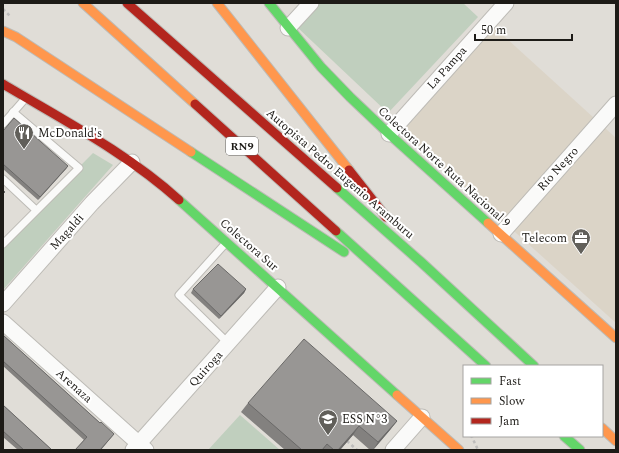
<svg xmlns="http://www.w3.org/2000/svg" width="619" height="453" font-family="Spectral,serif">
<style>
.built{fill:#dbd4c7}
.green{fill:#c0cfbe}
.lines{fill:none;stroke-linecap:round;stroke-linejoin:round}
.lane-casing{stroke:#bdbbb6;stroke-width:9}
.street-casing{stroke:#bdbbb6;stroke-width:17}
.fast-casing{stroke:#bdbbb6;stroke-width:11}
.slow-casing{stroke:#bdbbb6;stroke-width:11}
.jam-casing{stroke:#bdbbb6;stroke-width:11}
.path{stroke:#bdbcbb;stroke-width:2.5;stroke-dasharray:3 3;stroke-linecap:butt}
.lane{stroke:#fafaf9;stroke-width:7}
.street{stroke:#fafaf9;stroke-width:15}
.fast{stroke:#63d668;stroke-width:9}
.slow{stroke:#ff974d;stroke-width:9}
.jam{stroke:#b3261e;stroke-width:9}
.wall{fill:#83817f}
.shaded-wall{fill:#6a6968}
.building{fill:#989694;stroke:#6a6968}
.labels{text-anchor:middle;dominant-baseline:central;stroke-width:4;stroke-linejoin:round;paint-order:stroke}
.shield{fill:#fff;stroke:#615f5d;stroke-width:1}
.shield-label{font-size:11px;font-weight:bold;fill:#1d1b17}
.street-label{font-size:12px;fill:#1d1b17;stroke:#fff}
.poi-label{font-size:12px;fill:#1d1b17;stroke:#fff;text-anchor:start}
</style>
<rect width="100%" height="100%" fill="#e0ddd7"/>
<path class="built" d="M494 27 616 138V323L403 131Z"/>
<g class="green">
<path d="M320 3H463L478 17 388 113 297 27Z"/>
<path d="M93 153 113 165 3 290V244Z"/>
<path d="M240 415 280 450H208Z"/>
</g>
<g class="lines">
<defs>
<g id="lane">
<path d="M3 124 24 100"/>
<path d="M3 179 36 210"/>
<path d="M3 244 79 168 13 112"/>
<path d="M225 244 179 295 228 343"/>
</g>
<g id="street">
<path d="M288 28 311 3"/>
<path d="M389 134 506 3"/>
<path d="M501 234 616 104"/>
<path d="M3 304 92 203 132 162"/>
<path d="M3 322 146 450"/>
<path d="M133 450 278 287"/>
<path d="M393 450 422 417"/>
</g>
<g id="fast">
<path d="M269 3 321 67 350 97 389 134 488 223"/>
<path d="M191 152 344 252"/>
<path d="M337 188 421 262 534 366"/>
<path d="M179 200 397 395"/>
<path d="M336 231 486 366"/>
<path d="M564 436 580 450"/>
</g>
<g id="slow">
<path d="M83 3 195 104"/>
<path d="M217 3 349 170"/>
<path d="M3 31 16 37 191 152"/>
<path d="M488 223 616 338"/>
<path d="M397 395 459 450"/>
<path d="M602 428 616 441"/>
</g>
<g id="jam">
<path d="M127 3 337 188"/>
<path d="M3 84C63 120 127 153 179 200"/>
<path d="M195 104 336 231"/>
<path d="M349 170 386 217"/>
</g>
</defs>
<use href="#lane" class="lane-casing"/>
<use href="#street" class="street-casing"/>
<use href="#fast" class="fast-casing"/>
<use href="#slow" class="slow-casing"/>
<use href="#jam" class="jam-casing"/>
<g class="path">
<path d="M3 9 10 16"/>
<path d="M470 436 472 437 478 450"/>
<path d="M347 441 357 450"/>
</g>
<use href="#lane" class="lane"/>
<use href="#street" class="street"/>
<use href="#fast" class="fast"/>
<use href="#slow" class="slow"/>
<use href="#jam" class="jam"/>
</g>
<g class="wall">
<path d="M3 131 68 166 38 200 3 169Z"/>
<path d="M193 289H246L244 293 219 319 191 293Z"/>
<path d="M3 335 100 423 114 434 101 450H75L84 440 3 366Z"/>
<path d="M248 403 397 421 390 430 373 450H370L353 435 340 450H285L241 412Z"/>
<path d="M3 405 52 450H18L3 437Z"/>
</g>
<g class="shaded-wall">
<path d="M68 166 66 169 38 200 40 197Z"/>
<path d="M246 289 244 293 219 319 221 316Z"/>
<path d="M397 421 390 430 373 450 378 442Z"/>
<path d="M359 426 353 435 340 450H338Z"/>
</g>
<g class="building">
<path d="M14 118 68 166 40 197 3 164V131Z"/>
<path d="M3 190 5 192 3 194Z"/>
<path d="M218 264 246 289 221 316 193 289Z"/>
<path d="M3 335 100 423 101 422 114 434 100 450H75L87 437 3 361V362Z"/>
<path d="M304 339 397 421 378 442 359 426 338 450H334L327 444 322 450H302L248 403Z"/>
<path d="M3 405 52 450H24L3 431Z"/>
</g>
<defs>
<symbol id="restaurant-pin" viewBox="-11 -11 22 30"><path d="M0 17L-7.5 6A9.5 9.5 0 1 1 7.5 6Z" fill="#615f5a" stroke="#fff"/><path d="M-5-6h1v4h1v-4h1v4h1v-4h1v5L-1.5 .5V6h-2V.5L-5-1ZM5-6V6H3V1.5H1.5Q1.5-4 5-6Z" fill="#fff"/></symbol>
<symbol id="office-pin" viewBox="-11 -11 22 30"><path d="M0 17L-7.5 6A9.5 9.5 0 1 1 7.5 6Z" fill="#615f5a" stroke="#fff"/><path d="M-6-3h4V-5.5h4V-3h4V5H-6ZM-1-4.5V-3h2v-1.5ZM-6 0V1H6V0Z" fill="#fff"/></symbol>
<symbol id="school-pin" viewBox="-11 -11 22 30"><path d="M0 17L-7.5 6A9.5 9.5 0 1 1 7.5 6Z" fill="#615f5a" stroke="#fff"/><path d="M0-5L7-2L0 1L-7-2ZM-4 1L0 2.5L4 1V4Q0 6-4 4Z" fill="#fff"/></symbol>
</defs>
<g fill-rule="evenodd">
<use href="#restaurant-pin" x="13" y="122" width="22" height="30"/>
<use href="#office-pin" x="570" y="227" width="22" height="30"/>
<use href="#school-pin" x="317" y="408" width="22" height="30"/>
</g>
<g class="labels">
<rect class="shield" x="226" y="137" width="32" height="18" rx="3"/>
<g class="shield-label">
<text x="242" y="146">RN9</text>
</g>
<g class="street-label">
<text transform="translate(447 68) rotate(-48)">La Pampa</text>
<text transform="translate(444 167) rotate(42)">Colectora Norte Ruta Nacional 9</text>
<text transform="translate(558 169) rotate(-48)">Río Negro</text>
<text transform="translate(340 174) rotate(41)">Autopista Pedro Eugenio Aramburu</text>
<text transform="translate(67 232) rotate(-48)">Magaldi</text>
<text transform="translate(249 245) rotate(41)">Colectora Sur</text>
<text transform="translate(206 369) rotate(-48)">Quiroga</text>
<text transform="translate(74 386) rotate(42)">Arenaza</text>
</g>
<g class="poi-label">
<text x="38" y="133">McDonald's</text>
<text x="567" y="238" text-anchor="end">Telecom</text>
<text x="342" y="419">ESS N°3</text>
</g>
</g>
<rect width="619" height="453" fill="none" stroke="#1d1b17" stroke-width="8"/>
<rect x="463" y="365" width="140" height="72" fill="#ffffff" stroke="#a5a4a2"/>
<rect x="471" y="378" width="20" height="6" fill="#63d668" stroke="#a5a4a2"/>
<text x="499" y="385" font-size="12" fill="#1d1b17">Fast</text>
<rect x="471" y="398" width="20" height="6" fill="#ff974d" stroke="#a5a4a2"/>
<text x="499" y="405" font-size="12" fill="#1d1b17">Slow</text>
<rect x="471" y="418" width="20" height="6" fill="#b3261e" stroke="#a5a4a2"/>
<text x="499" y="425" font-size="12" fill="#1d1b17">Jam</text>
<path d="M475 34v6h97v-6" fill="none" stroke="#1d1b17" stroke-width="2"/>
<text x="481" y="34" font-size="12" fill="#1d1b17" stroke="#ffffff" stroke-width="3" paint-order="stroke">50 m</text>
</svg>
